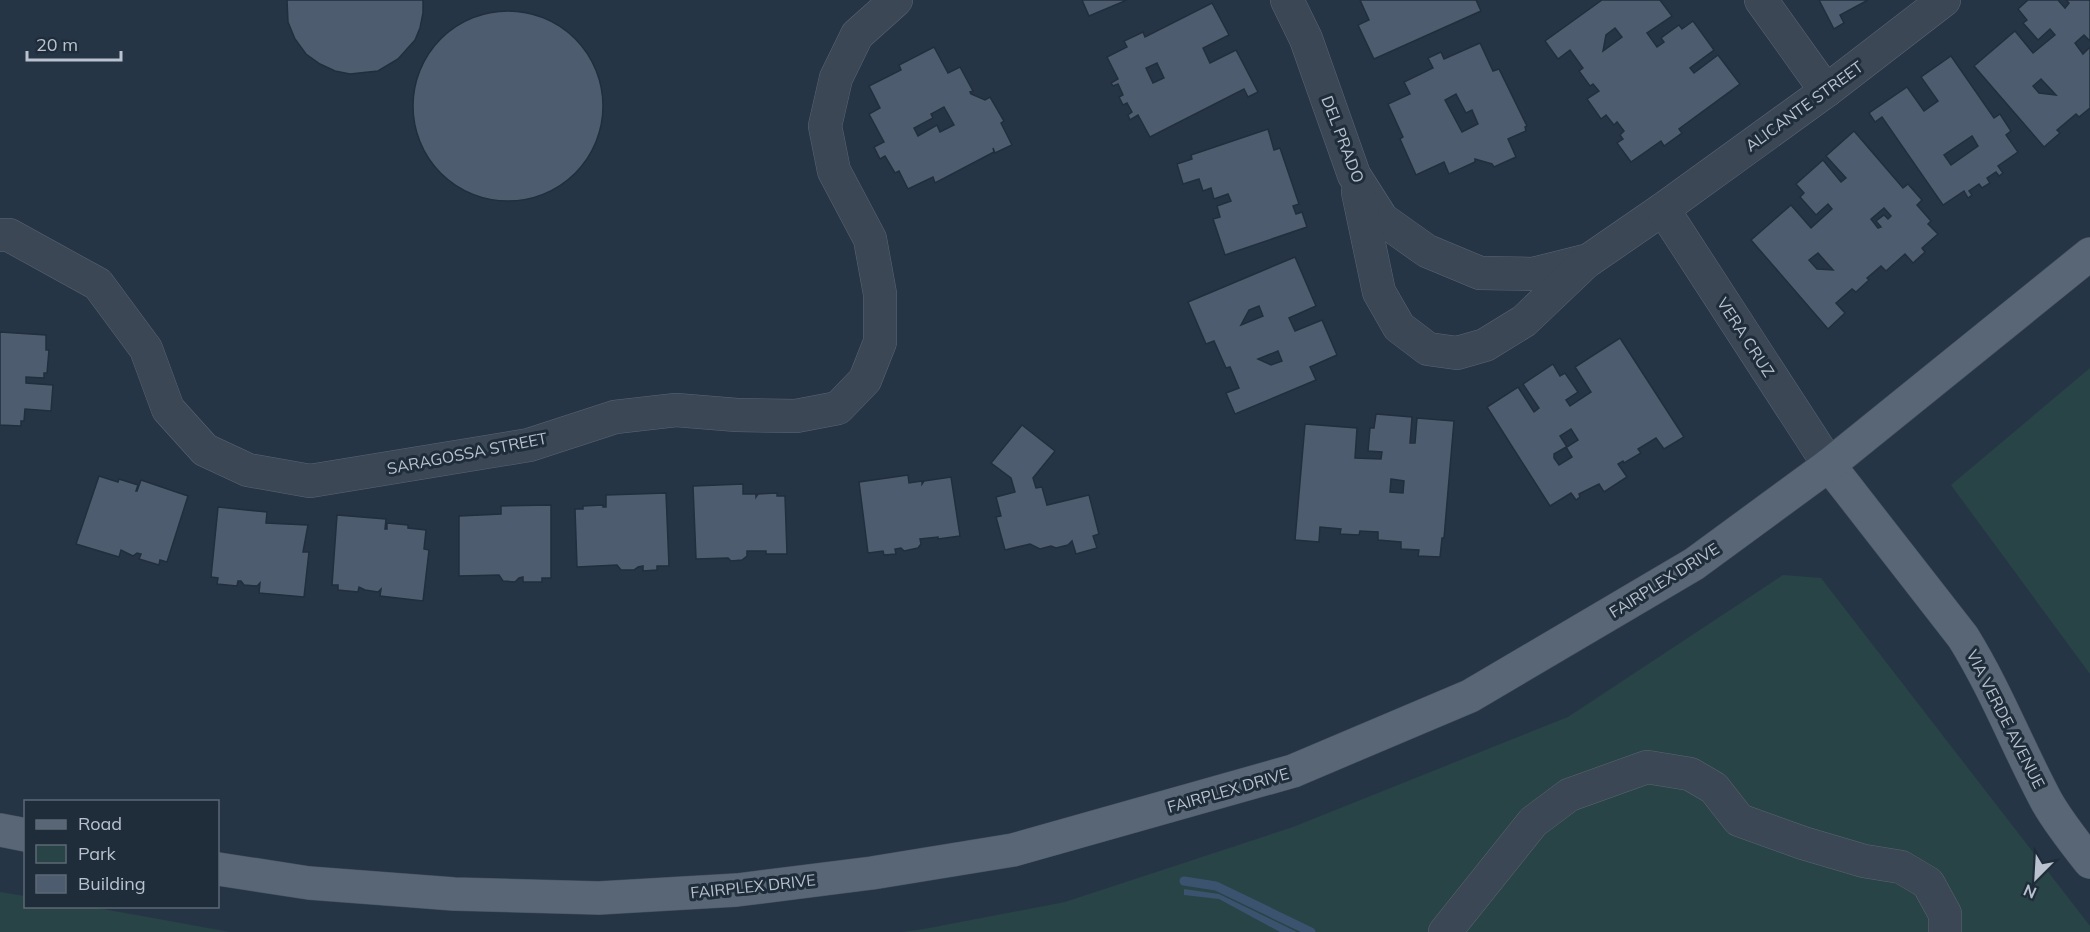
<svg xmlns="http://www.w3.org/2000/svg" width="2090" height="932" font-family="Mulish,sans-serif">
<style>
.green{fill:#284446}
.water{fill:#3b536f}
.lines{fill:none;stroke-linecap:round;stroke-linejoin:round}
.stream{stroke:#3b536f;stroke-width:9}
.building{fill:#4d5c6f;stroke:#212e3c;stroke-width:1.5;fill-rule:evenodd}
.minor-casing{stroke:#5a6572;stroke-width:34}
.major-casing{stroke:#45505e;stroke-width:34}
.minor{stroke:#3b4755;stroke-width:33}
.major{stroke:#596675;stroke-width:33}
.labels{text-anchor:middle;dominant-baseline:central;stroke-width:6;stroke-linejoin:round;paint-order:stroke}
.street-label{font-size:16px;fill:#b9c2ce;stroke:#1f2c3a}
</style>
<rect width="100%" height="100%" fill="#263546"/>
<g class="green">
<path d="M2090 368V674L1951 485Z"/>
<path d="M1783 575 1821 578 2090 926V932H902L924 929 1065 902 1293 827 1568 717Z"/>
<path d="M0 892 25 896 26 906 92 907 230 932H0Z"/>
</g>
<path class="water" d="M1184 889 1219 894 1297 932H1280L1219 899 1184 895Z"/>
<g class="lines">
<path class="stream" d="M1184 881 1216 886 1311 932"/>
</g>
<g class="building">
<path d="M287 0H423V13L420 28 415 40 398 59 378 71 350 74 335 71 320 64 306 54 295 39 288 22Z"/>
<path d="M1082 0H1127L1089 16Z"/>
<path d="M1360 0H1476L1481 11 1374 59 1358 25 1369 20Z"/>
<path d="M1602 0H1660L1672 16 1647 33 1657 47 1664 42 1661 38 1679 25 1682 29 1693 21 1714 50 1690 68 1694 73 1718 55 1740 84 1679 129 1682 133 1664 146 1661 141 1631 162 1617 143 1623 139 1620 135 1624 131 1617 122 1614 125 1606 115 1601 119 1587 99 1599 91 1593 84 1590 86 1579 71 1583 68 1570 50 1558 59 1545 41ZM1615 28 1622 37 1603 51 1606 35Z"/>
<path d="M1819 0H1868L1840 15 1844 23 1834 29Z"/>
<path d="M2028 0H2058L2065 8 2069 3 2066 0H2090V41L2084 35 2075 43 2083 54 2090 47V108L2079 117 2076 114 2057 130 2060 133 2044 147 1974 66 2015 31 2033 53 2055 35 2050 29 2038 40 2023 23 2027 20 2018 9ZM2041 79 2056 95 2039 93 2033 86Z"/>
<path d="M1212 3 1229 35 1203 48 1210 63 1236 50 1258 92 1248 97 1244 89 1150 137 1138 115 1130 120 1128 115 1132 112 1127 103 1123 105 1119 97 1123 95 1118 84 1113 86 1111 83 1118 79 1107 57 1127 47 1124 41 1143 32 1145 37ZM1157 63 1164 78 1153 83 1146 68Z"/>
<circle cx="508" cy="106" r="95"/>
<path d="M1480 43 1493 71 1499 69 1527 126 1525 127 1526 131 1508 139 1516 157 1494 167 1492 164 1475 159V162L1449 174 1444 162 1416 175 1400 139 1403 137 1388 104 1410 94 1404 82 1433 68 1428 58 1441 52 1444 59ZM1456 94 1466 113 1472 110 1478 124 1462 132 1445 100Z"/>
<path d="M934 47 948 73 960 67 973 91 970 92 971 94 985 100 990 97 1004 121 1001 123 1012 145 995 153 993 148 994 152 935 183 933 177 908 189 899 171 895 173 885 156 880 159 874 147 884 142 869 114 880 108 869 86 901 70 899 65ZM944 107 954 125 940 132 937 125 918 136 914 128 933 118 931 114Z"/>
<path d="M1951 56 1994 118 2000 114 2011 131 2006 135 2018 152 1998 166 2003 173 1999 176 1996 172 1987 178 1990 183 1982 188 1979 184 1969 191 1972 195 1968 198 1964 191 1943 205 1882 117 1875 122 1869 113 1907 87 1924 111 1938 101 1921 77ZM1972 136 1978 146 1951 165 1944 155Z"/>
<path d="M1268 129 1274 150 1280 148 1299 204 1293 206 1296 214 1302 212 1307 227 1225 255 1213 219 1220 217 1217 206 1231 201 1228 194 1214 199 1211 188 1203 191 1199 179 1183 184 1177 164 1192 159 1191 155Z"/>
<path d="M1854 131 1903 188 1908 184 1922 200 1917 205 1931 221 1928 224 1938 234 1922 248 1925 252 1913 263 1905 254 1886 271 1881 266 1867 278 1869 280 1856 292 1852 289 1836 303 1845 313 1828 329 1751 240 1791 205 1811 228 1832 209 1828 204 1816 215 1800 197 1804 193 1796 184 1823 160 1841 182 1846 178 1826 156ZM1884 208 1891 216 1888 219 1884 215 1876 221 1881 227 1878 228 1871 219ZM1818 253 1833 270 1817 269 1809 260Z"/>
<path d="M1295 257 1316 306 1289 318 1295 331 1322 320 1337 355 1310 367 1316 380 1235 414 1226 393 1239 388 1230 367 1226 368 1214 341 1206 344 1188 302ZM1259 306 1263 316 1241 325 1249 310ZM1278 351 1282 361 1271 365 1258 359Z"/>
<path d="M0 332 46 335V350H49L47 373H44V378L26 377V383L53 385 51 411 25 409 24 421H21V426L0 425Z"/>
<path d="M1620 338 1684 437 1664 449 1656 438 1638 449 1641 453 1624 463 1623 461 1618 464 1627 477 1604 492 1599 484 1579 494 1580 497 1576 500 1571 493 1550 506 1487 407 1518 387 1534 412 1539 408 1523 384 1553 364 1560 376 1565 373 1578 392 1566 400 1570 406 1591 392 1575 367ZM1571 429 1578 440 1567 447 1560 436ZM1566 447 1572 457 1559 465 1554 458V454Z"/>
<path d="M1376 414 1412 417 1410 443H1415L1417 418 1454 421 1444 538H1442L1440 557 1418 556 1419 550 1401 549V542L1378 540V532L1360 531 1359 535 1340 534 1341 529 1320 527 1319 542 1295 540 1305 424 1357 428 1355 458 1381 459 1382 452 1368 451 1370 428H1374ZM1391 479 1404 481 1403 493 1390 492Z"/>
<path d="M1022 425 1055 451 1033 478 1036 488 1042 487 1047 505 1089 495 1099 534 1093 536 1097 548 1076 554 1072 541 1068 545 1056 548 1051 546 1040 549 1030 544 1005 550 996 517 1001 516 996 497 1015 492 1011 478 991 463Z"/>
<path d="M908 475 909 483 922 481V484L924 481 951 477 960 536 938 539V537L920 539 921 544 918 548 904 551 901 548 895 549 896 554 884 555 883 551 868 553 859 482Z"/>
<path d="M99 476 118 482 119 479 138 485 136 491H137L141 480 188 496 167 562 160 560 159 565 139 559 141 554 137 553 133 556 121 550 119 557 76 544Z"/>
<path d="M743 484V494H756V497L758 494 777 493V496H785L787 554H766V551H747V556L742 560 731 561 728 558 696 559 693 486Z"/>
<path d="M666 493 669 566H657V570L643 571V566L638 567 634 570H621L617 565 577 567 575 509H583V506L603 505V507H606V495Z"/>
<path d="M551 505V578H542V582H523V577L519 578 515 582 503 581 499 575 459 576V516L501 514V506Z"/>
<path d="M218 507 267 512 266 523 308 525 303 552H309L304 597 259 593 260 583 257 586 244 585 241 581H238L237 586 217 584 218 578 211 577Z"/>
<path d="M337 515 386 519 385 529H387V523L408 525V528L426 530 424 549 429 550 423 601 380 596 381 589 378 592 365 590 359 587 358 592 338 590V585H332Z"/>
</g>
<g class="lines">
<defs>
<g id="minor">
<path d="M1287 0 1306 39 1354 175 1382 219 1427 251 1480 273 1533 274 1589 260 1663 209 1826 91 1944 0"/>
<path d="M1761 0 1826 91"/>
<path d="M1358 192 1379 292 1399 327 1428 349 1457 353 1485 345 1524 321 1586 262"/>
<path d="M1663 209 1829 465"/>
<path d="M0 235H9L98 284 146 349 168 409 205 450 248 470 310 481 529 445 615 417 676 410 737 415 796 416 838 408 865 380 880 342V294L870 239 834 171 825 126 836 78 857 35 896 0"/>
<path d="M1445 932 1533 822 1569 795 1647 767 1690 774 1714 788 1739 820 1803 843 1864 861 1901 867 1928 883 1945 914V932"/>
</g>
<g id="major">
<path d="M1829 465 1963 637C1996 690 2018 748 2047 802 2059 823 2075 843 2090 862"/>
<path d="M0 830 26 835"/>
<path d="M218 869 309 883 454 894 599 898 737 890 872 873 1013 850 1293 771 1470 696 1694 564 1829 465 2090 254"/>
</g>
</defs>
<use href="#minor" class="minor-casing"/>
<use href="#major" class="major-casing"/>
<use href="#minor" class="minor"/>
<use href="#major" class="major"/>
</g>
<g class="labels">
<g class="street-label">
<text transform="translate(1804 106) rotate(-36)">ALICANTE STREET</text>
<text transform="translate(1343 139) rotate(69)">DEL PRADO</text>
<text transform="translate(1746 337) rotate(57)">VERA CRUZ</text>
<text transform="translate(467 453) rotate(-11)">SARAGOSSA STREET</text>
<text transform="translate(1664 580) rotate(-32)">FAIRPLEX DRIVE</text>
<text transform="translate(2006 719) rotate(63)">VIA VERDE AVENUE</text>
<text transform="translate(1228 790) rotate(-16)">FAIRPLEX DRIVE</text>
<text transform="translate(753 886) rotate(-6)">FAIRPLEX DRIVE</text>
</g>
</g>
<rect x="24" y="800" width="195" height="108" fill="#1f2c3a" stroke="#5d6875" stroke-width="1.5"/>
<rect x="36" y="820" width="30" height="9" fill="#596675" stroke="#5d6875" stroke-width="1.5"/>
<text x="78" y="830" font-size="18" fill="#b9c2ce">Road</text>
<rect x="36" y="845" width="30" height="18" fill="#284446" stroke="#5d6875" stroke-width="1.5"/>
<text x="78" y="860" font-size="18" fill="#b9c2ce">Park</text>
<rect x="36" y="875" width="30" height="18" fill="#4d5c6f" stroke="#5d6875" stroke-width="1.5"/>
<text x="78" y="890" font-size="18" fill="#b9c2ce">Building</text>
<g transform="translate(2036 878) rotate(204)" stroke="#1f2c3a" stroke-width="4.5" paint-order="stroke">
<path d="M0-4.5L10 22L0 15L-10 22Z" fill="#b9c2ce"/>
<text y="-9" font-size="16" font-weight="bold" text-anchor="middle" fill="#b9c2ce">N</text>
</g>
<path d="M27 51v9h94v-9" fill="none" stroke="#b9c2ce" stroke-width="3"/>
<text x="36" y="51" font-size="18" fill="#b9c2ce" stroke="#1f2c3a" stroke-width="4.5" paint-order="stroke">20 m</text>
</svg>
